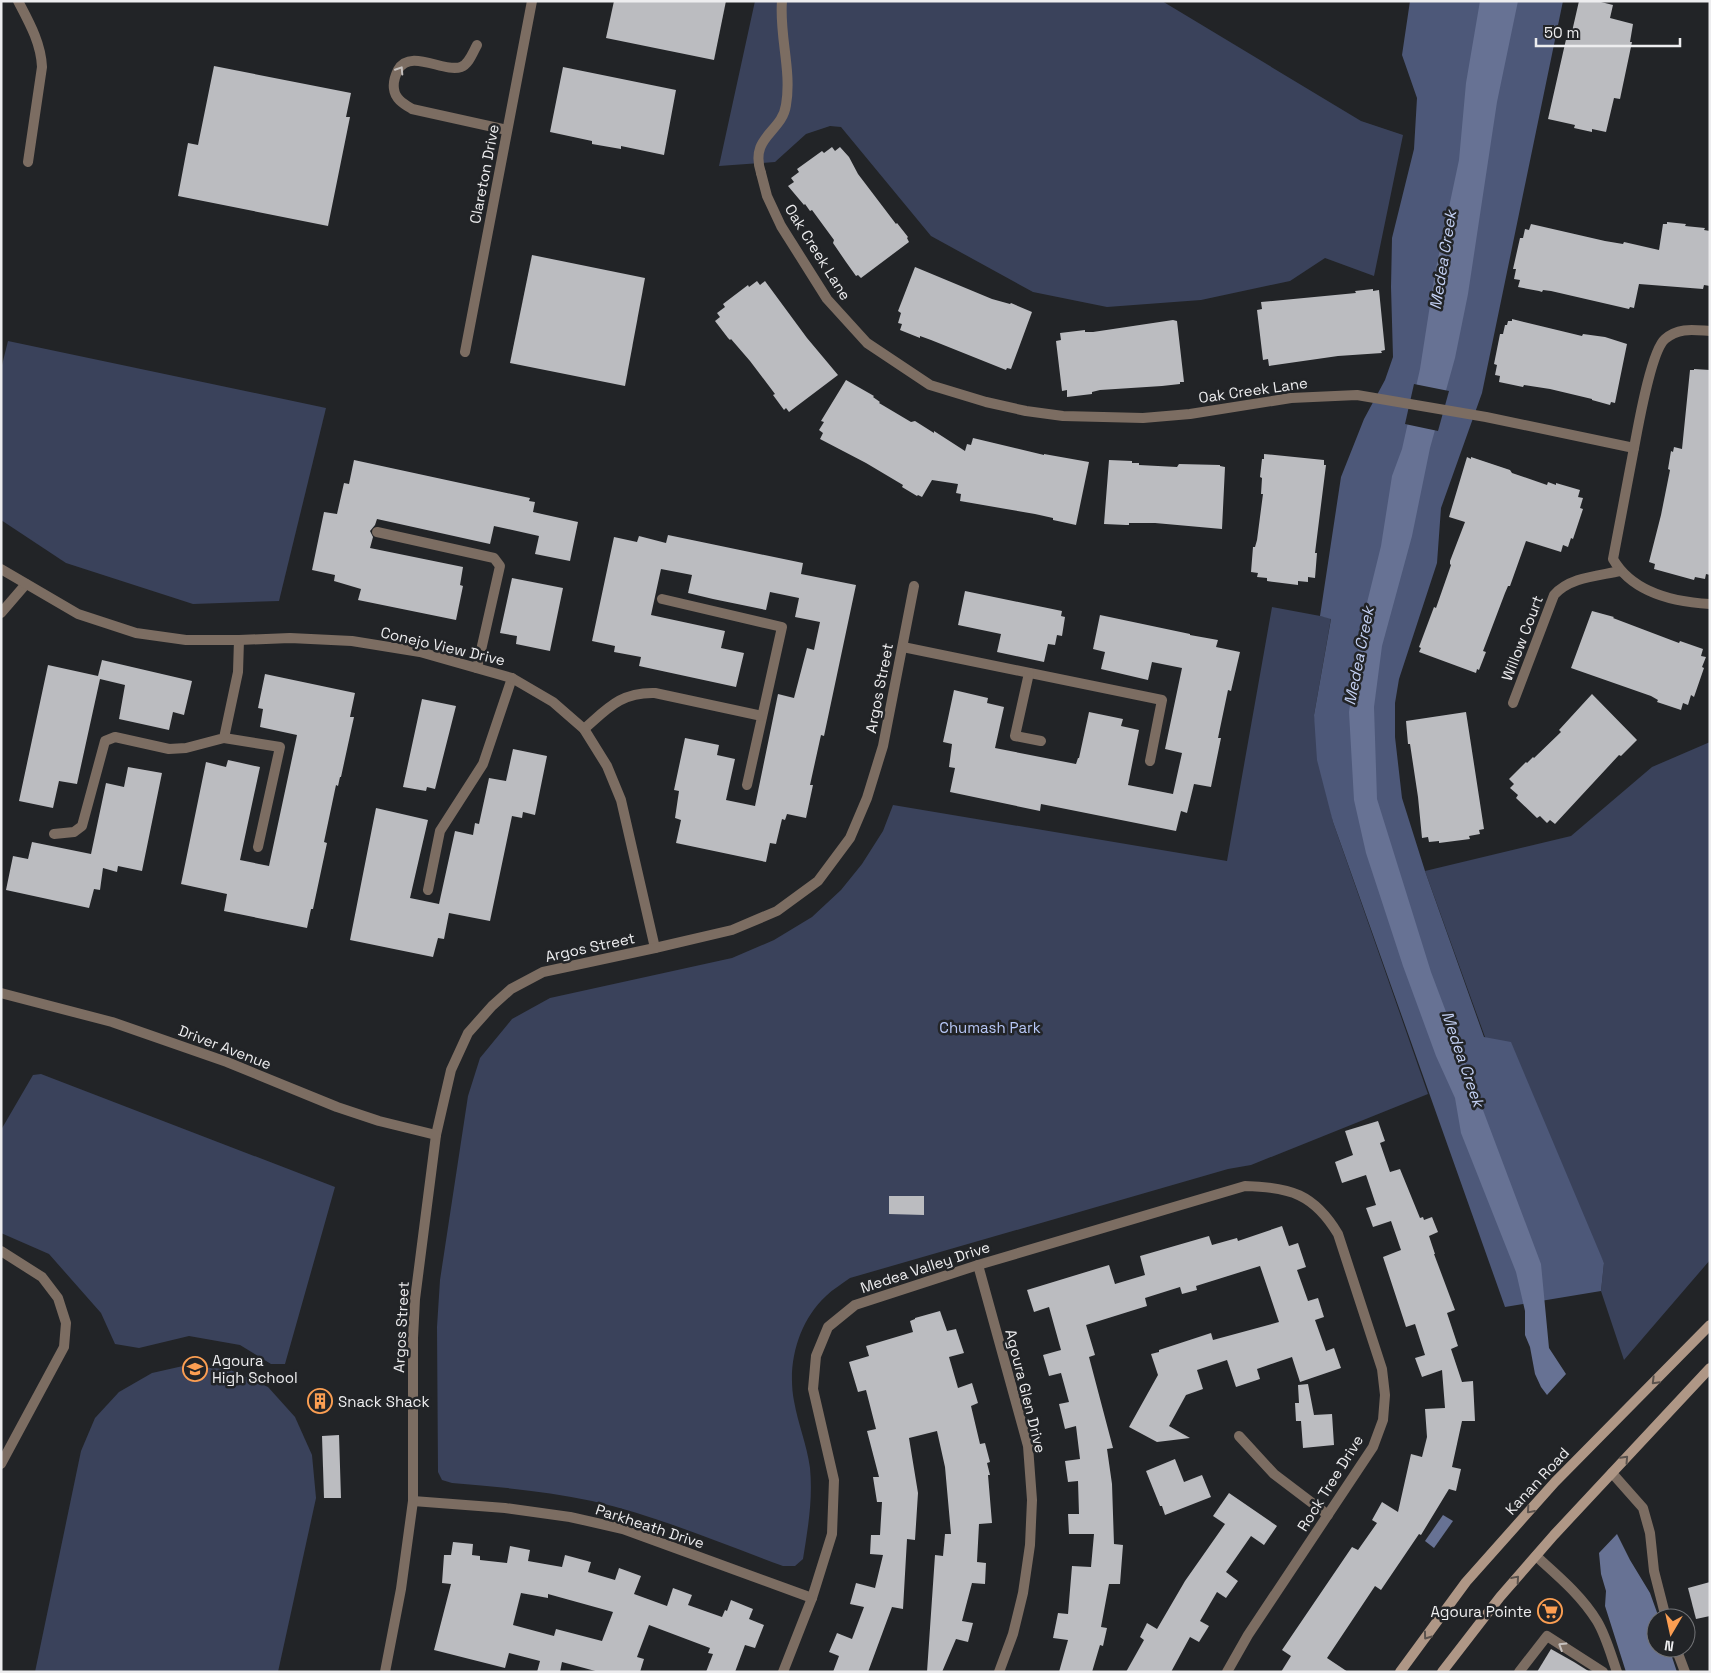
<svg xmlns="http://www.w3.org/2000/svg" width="1711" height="1673" font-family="'Space Grotesk',sans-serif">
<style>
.green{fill:#3a425b}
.forest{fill:#4d5879}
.water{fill:#677294}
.pier{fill:#222427}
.building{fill:#bbbcc0;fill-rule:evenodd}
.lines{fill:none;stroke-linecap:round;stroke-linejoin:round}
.service{stroke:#7c6d62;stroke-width:10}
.minor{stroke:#7c6d62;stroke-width:10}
.tertiary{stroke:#7c6d62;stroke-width:10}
.secondary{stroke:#af9786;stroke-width:10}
.oneway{stroke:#c5c0be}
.oneway2{stroke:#5a524d}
.labels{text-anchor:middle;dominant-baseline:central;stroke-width:5;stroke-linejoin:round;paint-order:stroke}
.street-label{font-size:15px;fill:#ededef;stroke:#222427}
.park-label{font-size:15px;fill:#b7c7f6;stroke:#222427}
.poi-label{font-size:15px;fill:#ededef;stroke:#222427;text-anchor:start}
.water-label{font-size:16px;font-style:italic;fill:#c4d1f4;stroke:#222427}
</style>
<rect width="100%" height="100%" fill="#222427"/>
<g class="green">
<path d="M755 1H1162L1361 121 1403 135 1374 276 1325 258 1290 281 1201 300 1107 307 1033 292 931 236 841 127 830 126 806 134 775 162 719 166Z"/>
<path d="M8 341 326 408 279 601 193 604 66 563 1 520V369Z"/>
<path d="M1272 607 1331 618 1314 715 1333 822 1428 1094 1251 1165 1228 1169 850 1278C842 1284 833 1289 826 1296 798 1322 787 1364 794 1401 798 1424 807 1445 810 1468 813 1499 808 1528 803 1559L795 1566H783C720 1543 658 1516 592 1501 546 1491 499 1487 452 1483L442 1480 438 1472 437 1327 440 1280 468 1096 480 1058 512 1019 550 998 732 958 774 940 812 917 841 890 862 864 883 831 893 805 1227 861Z"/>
<path d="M1710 742V1260L1624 1360 1601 1291 1604 1263 1485 1037 1425 871 1571 836 1652 767Z"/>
<path d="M41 1074 335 1187 285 1364H271L240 1345 189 1336 139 1348 115 1344 101 1313 49 1254 1 1233V1130L33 1075Z"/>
<path d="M183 1366 228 1369 268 1387 295 1417 312 1455 316 1498 278 1672H35L81 1451 95 1418 119 1392 152 1373Z"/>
</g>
<path class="forest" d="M1410 1H1563L1482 393 1441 508 1437 563 1399 679 1395 703V737L1402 798 1425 871 1484 1037 1511 1042 1604 1263 1601 1291 1505 1307 1333 822 1317 760 1314 715 1331 619 1320 616 1341 477 1364 419 1385 380 1393 357 1391 287 1392 238 1414 149 1417 98 1402 55Z"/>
<g class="water">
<path d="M1480 1H1518L1497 102 1468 294 1455 358 1430 448 1412 536 1382 646 1374 707 1377 799 1431 972 1541 1264 1549 1348 1566 1374 1547 1395 1541 1387 1535 1374 1530 1347 1525 1335V1311L1516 1272 1461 1133 1455 1098 1436 1056 1403 966 1366 853 1354 800 1349 712 1362 623 1381 546 1392 476 1402 449 1420 369 1435 273 1459 160 1466 83Z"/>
<path d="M1443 1515 1453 1521 1434 1548 1425 1541Z"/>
<path d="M1617 1534 1630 1560 1650 1593 1659 1618H1656V1648H1669L1677 1672H1626L1605 1606 1606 1591 1601 1574 1599 1553Z"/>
</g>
<path class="pier" d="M1414 384 1449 391 1438 431 1405 424Z"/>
<g class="building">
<path d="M614 1H726L714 60 606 38Z"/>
<path d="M1579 1H1597L1613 5 1610 18 1633 24 1630 42H1632L1620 99 1614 98 1606 132 1592 129V132L1574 128 1575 125 1548 119 1567 35 1571 36Z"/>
<path d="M214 66 351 93 346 117H350L328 226 178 196 188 143 198 145Z"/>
<path d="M563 67 676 90 664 155 621 146V149L592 144V141L550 132Z"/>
<path d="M832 147 835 151 840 147 849 157 858 174 896 224 897 223 908 237 907 238 909 242 861 278 858 275 856 276 846 262 833 243 834 240 812 210 810 211 805 204 804 205 788 186 794 182 791 178 799 172 797 169 822 151 824 153Z"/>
<path d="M1667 222 1686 224 1685 226 1705 228 1704 230 1710 231V286L1704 285 1703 289 1639 284 1634 308 1630 307 1629 309 1551 291 1543 290 1542 292 1539 291 1518 287 1520 280 1514 279 1516 269H1513L1520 238H1523L1525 229 1529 230 1531 224 1605 241 1623 244 1624 242 1659 250 1663 224H1667Z"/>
<path d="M532 255 645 278 625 386 510 363Z"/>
<path d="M915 267 992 299 1010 304 1011 303 1032 312 1011 369 1007 368 1006 370 931 340 920 336V338L900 330 902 324 898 323 901 313 898 311Z"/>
<path d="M757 281 760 285 765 281 807 338 838 375 789 412 786 408 784 410 773 395 775 394 750 361 731 339 730 340 728 338 715 321 720 317 717 313 725 307 723 304 748 285 749 287Z"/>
<path d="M1373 289V291L1379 290 1385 350 1381 351 1382 353 1338 356 1269 366 1268 359 1263 360 1257 310 1262 309 1261 302 1356 293 1355 291Z"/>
<path d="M1512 319 1582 336 1583 334 1605 337 1627 344 1615 403 1611 402 1610 405 1592 400V399L1550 389 1524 385 1523 387 1499 382 1500 376 1495 375 1497 365 1494 364 1500 334H1503L1505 325H1507L1508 321H1512Z"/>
<path d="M1173 320 1177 321 1184 382H1180V384L1162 386 1100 390 1092 392V394L1067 397V390L1062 391 1056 341 1061 340 1060 333 1085 330V332H1093Z"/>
<path d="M1694 369 1710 370V575L1706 574 1705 579 1695 577 1694 580 1654 569 1655 564 1649 562 1661 515 1670 470 1668 469 1671 451 1673 452 1674 447 1682 449 1690 370H1694Z"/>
<path d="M846 380 874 396 873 397 880 402 879 403 911 422 915 421 934 433V431L965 451 967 444 971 445 973 438 1044 455V454L1089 462 1076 525 1053 520V518L1035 514 960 501 961 494 956 493 958 484 932 480 922 497 918 495 917 496 902 487 903 485 866 463 820 439 823 433 819 430 824 422 821 421Z"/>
<path d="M1264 454 1324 460V465H1326L1315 553H1317L1315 578 1308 577V582L1298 581V585L1267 581V578L1257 577 1258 573 1251 572 1253 547H1255L1257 540 1263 494H1261L1262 478 1260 477 1262 459H1264Z"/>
<path d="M1467 457 1471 459V457L1510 470 1512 473 1547 485 1548 482 1556 485V483L1580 490 1578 497 1583 498 1580 508 1583 509 1573 539 1571 538 1568 547 1563 545 1561 552 1526 541 1510 586H1508L1505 593 1483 651 1486 652 1479 670 1477 669 1476 673 1419 652 1421 648 1419 647 1434 607 1436 608 1451 565 1450 564V561L1465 522 1449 517Z"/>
<path d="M354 460 530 498 529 501 535 502 533 512 578 522 570 561 535 554 539 536 494 526 490 544 377 519 375 525 370 531 373 537 370 548 463 567 460 585 463 586 456 620 358 600 361 589 334 581 335 575 312 570 324 512 337 514 344 483 349 484Z"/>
<path d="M1109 460 1132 461V463H1139V465L1177 467 1179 464 1220 465V466L1225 467 1222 529 1155 523H1129V525H1126L1104 524Z"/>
<path d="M668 535 803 563 801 574 856 585 824 736 821 735 810 785H813L806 818 787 814 785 820 782 819 776 844 770 843 766 862 676 843 681 820 675 818 679 791 674 790 685 738 719 745 717 755 735 759 726 800 755 806 778 694 794 698 807 648 814 650 820 622 795 617 799 598 770 592 766 610 713 599 688 593 692 575 661 569 651 615 725 631 721 648 744 653 736 687 639 666 641 657 614 652 615 646 592 641 614 537 637 542 639 536 666 543Z"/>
<path d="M512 578 563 588 550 651 516 644 517 636 500 633Z"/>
<path d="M965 591 1062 611 1061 616 1065 617 1062 636 1057 635 1055 645 1048 644 1044 662 997 652 1001 634 958 625Z"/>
<path d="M1592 611 1614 617 1613 618 1671 640 1679 643 1680 641 1703 649 1701 656 1706 657 1702 667 1704 668 1694 697 1691 695 1688 705 1683 703 1681 710 1657 702 1658 700 1651 696 1571 668Z"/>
<path d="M1100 615 1190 634V635L1218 640 1216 647 1240 652 1231 691 1228 690 1218 738H1221L1211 787 1194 784 1187 813 1181 811 1176 831 1041 804 1040 811 950 792 955 768 949 767 952 744 943 742 954 690 988 698 987 703 1004 707 995 748 1076 764 1078 758H1079L1089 712 1123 719 1121 726 1139 730 1128 785 1173 794 1182 753 1165 749 1182 668 1152 662 1148 680 1101 669 1105 652 1093 649Z"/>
<path d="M102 660 192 681 184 715 173 712 169 730 119 719 125 685 100 679 77 784 59 781 53 808 19 801 48 665 98 676Z"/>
<path d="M265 674 355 693 350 717H354L341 777H340L338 786 336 785 324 842 327 843 313 909H311L307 928 224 911 227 894 181 884 206 762 226 767 228 760 260 767 240 860 269 866 297 735 260 727 263 709 258 708Z"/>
<path d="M1592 694 1637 740 1621 756 1619 755 1555 824 1550 820 1547 823 1540 816 1537 818 1516 798 1518 795 1510 788 1514 784 1509 779 1526 762 1527 763 1533 757 1534 758 1561 732 1559 730Z"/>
<path d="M422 699 456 706 435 789 427 787 426 791 403 787Z"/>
<path d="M1466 712 1484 829 1479 830 1480 834 1469 836 1470 839 1439 843V841L1429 842 1428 837 1422 838 1418 797 1410 744H1408L1406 721Z"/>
<path d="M513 749 547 756 535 815 523 812 522 818 512 816 490 921 449 913 444 939 438 938 433 957 350 940 376 808 428 820 410 898 439 904 455 831 473 835 475 823 479 824 489 778 506 781Z"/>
<path d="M128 767 162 773 142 871 118 866 117 872 103 868 100 890 94 889 89 908 6 890 13 856 28 859 32 842 91 854 106 783 124 787Z"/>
<path d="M1378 1121 1385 1141 1380 1143 1390 1172 1400 1169 1420 1218 1423 1217 1424 1220 1432 1217 1438 1232 1429 1236 1435 1254H1434L1455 1310 1447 1313 1458 1346 1451 1349 1462 1382 1473 1381 1475 1421H1462L1452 1467 1461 1469 1456 1491 1449 1489 1421 1535 1419 1534 1381 1590 1375 1586 1327 1658 1348 1672H1281L1291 1656 1282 1650 1352 1547 1358 1550 1377 1523 1372 1520 1382 1502 1398 1512 1411 1454 1422 1457 1427 1437 1425 1409 1445 1408 1442 1370 1422 1377 1415 1358 1425 1355 1415 1324 1406 1327 1383 1257 1401 1250 1391 1221 1373 1227 1366 1208 1376 1205 1366 1175 1342 1183 1335 1162 1353 1155 1345 1131Z"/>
<path d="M889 1196H924V1215L889 1214Z"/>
<path d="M1282 1226 1289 1246 1298 1243 1306 1267 1297 1270 1308 1301 1318 1298 1324 1317 1315 1320 1326 1351 1334 1348 1341 1368 1300 1382 1292 1357 1257 1369 1260 1379 1236 1387 1227 1360 1197 1370 1203 1389 1186 1395 1169 1426 1190 1438 1157 1442 1129 1427 1158 1375 1151 1354 1159 1352V1350L1211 1333 1213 1340 1279 1322 1260 1266 1196 1286 1197 1290 1182 1294 1180 1287 1145 1298 1147 1306 1086 1325 1095 1355 1089 1357 1113 1448 1107 1449 1112 1484 1114 1544 1123 1545 1120 1584H1109L1101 1627 1107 1628 1103 1646 1100 1645 1092 1672H1059L1068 1640 1053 1638 1058 1613 1068 1614 1072 1566 1091 1567 1094 1534H1069L1068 1514H1079L1078 1481 1068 1482 1065 1461 1080 1459 1076 1426 1065 1429 1059 1404 1069 1402 1061 1373 1049 1376 1043 1355 1061 1350 1049 1307 1034 1312 1027 1290 1109 1265 1115 1284 1145 1275 1140 1256 1209 1236 1212 1245 1237 1238 1238 1241Z"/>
<path d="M940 1311 947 1331 956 1329 964 1353 949 1357 958 1388 972 1383 978 1403 971 1406 980 1444 985 1443 990 1462 987 1463 990 1475H988L992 1523 979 1524 977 1562 986 1563 985 1584 972 1583 962 1621 973 1623 968 1642 956 1639 942 1672H927L935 1555 943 1556 945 1534H951L945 1467 937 1431 909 1438 918 1493 915 1540 907 1539 903 1609 892 1607 868 1672H833L839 1656 829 1652 837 1633 852 1639 864 1607 850 1604 856 1583 875 1588 883 1555 870 1554 871 1535H880L882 1502H877L873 1477H879L867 1431 876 1429 866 1390 858 1392 849 1362 869 1356 866 1346 913 1332 910 1321 915 1319V1318Z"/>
<path d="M1308 1384 1314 1415 1332 1414 1334 1445 1303 1448 1301 1421H1296L1295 1403H1299L1298 1385Z"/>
<path d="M339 1435 341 1498H324L322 1436Z"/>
<path d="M1175 1459 1184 1482 1202 1475 1211 1497 1165 1515 1162 1506H1160L1146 1471Z"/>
<path d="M1229 1493 1277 1526 1264 1545 1251 1536 1226 1572 1238 1581 1226 1598 1217 1592 1200 1621 1209 1626 1199 1642 1190 1637 1171 1672H1126L1144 1640 1140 1637 1147 1623 1157 1629 1185 1581 1225 1524 1213 1516Z"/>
<path d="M453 1542 473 1544 472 1555 480 1556V1560L507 1563 510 1546 530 1550 528 1561 562 1567 565 1555 591 1562 588 1572 615 1580 619 1568 641 1576 634 1594 667 1606 673 1588 692 1595 688 1605 722 1617 725 1610 727 1611 731 1600 753 1609 749 1619 764 1625 755 1648 745 1645 735 1672H706L713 1654 708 1653 710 1648 649 1625 637 1657 644 1659 640 1672H599L562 1662 560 1672H537L540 1661 509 1653 505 1668 434 1650 451 1584 442 1583 444 1555H451ZM521 1593 548 1598V1594L613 1612 602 1641 556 1629 554 1636 513 1625Z"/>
<path d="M1710 1582V1616L1696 1619 1688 1588Z"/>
<path d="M1551 1649 1574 1662 1590 1672H1537Z"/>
</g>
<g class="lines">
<g class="service">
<path d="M18 1C29 22 41 43 42 67L28 162"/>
<path d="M477 45C473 52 469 64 461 67 444 73 410 48 398 70 395 76 393 83 394 89 395 99 404 104 412 109L507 130"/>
<path d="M761 173C749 136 782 133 786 105 792 71 779 35 782 1"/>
<path d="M377 532 494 558 500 566 477 668"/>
<path d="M662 599 782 627 747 785"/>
<path d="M1 613 26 584"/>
<path d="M903 647 1162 700 1150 761"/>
<path d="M1029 673 1015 736 1041 741"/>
<path d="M584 729C608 708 621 692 655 693L762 716"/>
<path d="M224 738 280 747 258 847"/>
<path d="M54 834 74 832 82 826 105 741 115 737 169 749 186 748 224 738 238 672 239 640"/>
<path d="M428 890 440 831 483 764 512 678"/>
<path d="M1 1251 42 1277 58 1298 66 1323 64 1347 1 1464"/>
<path d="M1612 1473 1643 1508 1650 1533 1654 1571 1666 1618"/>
<path d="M1536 1556C1558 1576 1581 1595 1597 1621 1606 1636 1611 1655 1617 1672"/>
<path d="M1676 1648 1685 1672"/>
<path d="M1519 1672 1547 1636 1603 1672"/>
</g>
<g class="minor">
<path d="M761 173 767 196 781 226 827 299 867 343 930 385 986 402 1026 411 1063 416 1143 418 1190 414 1291 398 1357 395 1486 417 1634 448 1613 559C1632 592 1673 602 1710 604"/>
<path d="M465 352 532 1"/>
<path d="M1634 448C1638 427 1651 351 1665 339 1679 327 1694 330 1710 331"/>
<path d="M1 569 78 614 136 633 186 640H239L290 638 352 641 420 652 512 678 553 702 584 729 607 766 621 800 655 948"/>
<path d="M1513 703 1554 595C1570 577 1598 576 1620 571"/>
<path d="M436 1135 451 1070 468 1033 492 1006 511 989 543 972 655 948 732 930 777 911 818 881 850 838 867 798 883 746 914 586"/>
<path d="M978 1265 1028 1446 1032 1500 1030 1545 1023 1593 1013 1634 999 1672"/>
<path d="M1239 1436 1274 1474 1328 1515"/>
<path d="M413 1501 505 1508 570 1517 623 1529 812 1598"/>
<path d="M783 1672 812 1598 832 1534 834 1480 813 1389 816 1356 828 1327 855 1305 978 1265 1245 1186C1290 1187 1314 1194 1338 1234L1382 1369 1385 1395 1383 1420 1373 1447 1248 1635 1227 1672"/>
</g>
<path class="tertiary" d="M1 993 112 1022 227 1062 337 1107 379 1121 436 1135 415 1299 413 1338V1501L401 1589 385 1672"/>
<g class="secondary">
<path d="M1400 1672 1466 1582 1555 1482 1710 1325"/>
<path d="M1442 1672 1500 1597 1554 1535 1710 1368"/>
</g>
</g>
<defs><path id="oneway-chevron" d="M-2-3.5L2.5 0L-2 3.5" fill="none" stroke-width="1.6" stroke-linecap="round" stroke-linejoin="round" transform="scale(1.25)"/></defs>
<g class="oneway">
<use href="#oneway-chevron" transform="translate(400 70) rotate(-57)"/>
<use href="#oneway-chevron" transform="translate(1562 1646) rotate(-148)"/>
</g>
<g class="oneway2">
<use href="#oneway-chevron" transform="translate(1655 1381) rotate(135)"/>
<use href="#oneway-chevron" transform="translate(1625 1459) rotate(-47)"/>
<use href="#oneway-chevron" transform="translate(1530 1510) rotate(131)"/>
<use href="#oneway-chevron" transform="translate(1516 1579) rotate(-49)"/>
<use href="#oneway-chevron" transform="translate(1427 1636) rotate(126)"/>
</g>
<defs>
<symbol id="school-ring" viewBox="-11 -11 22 22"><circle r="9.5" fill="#222427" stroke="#fb9e52" stroke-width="1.5"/><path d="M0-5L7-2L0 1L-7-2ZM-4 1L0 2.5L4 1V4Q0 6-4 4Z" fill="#fb9e52"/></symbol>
<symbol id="building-ring" viewBox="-11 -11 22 22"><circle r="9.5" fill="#222427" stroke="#fb9e52" stroke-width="1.5"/><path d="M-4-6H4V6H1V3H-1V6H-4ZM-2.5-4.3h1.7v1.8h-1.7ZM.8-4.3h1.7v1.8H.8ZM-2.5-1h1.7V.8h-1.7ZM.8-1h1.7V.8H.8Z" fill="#fb9e52"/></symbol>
<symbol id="supermarket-ring" viewBox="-11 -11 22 22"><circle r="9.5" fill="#222427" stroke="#fb9e52" stroke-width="1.5"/><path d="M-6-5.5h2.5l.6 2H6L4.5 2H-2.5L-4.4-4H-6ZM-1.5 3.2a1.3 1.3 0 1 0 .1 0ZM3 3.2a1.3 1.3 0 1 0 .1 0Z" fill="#fb9e52"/></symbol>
</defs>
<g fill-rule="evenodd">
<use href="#school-ring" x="181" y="1355" width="28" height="28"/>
<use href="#building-ring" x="306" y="1387" width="28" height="28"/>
<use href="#supermarket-ring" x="1536" y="1597" width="28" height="28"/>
</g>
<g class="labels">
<g class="street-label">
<text transform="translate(484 174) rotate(-79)">Clareton Drive</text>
<text transform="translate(818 252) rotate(58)">Oak Creek Lane</text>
<text transform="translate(1253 390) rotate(-8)">Oak Creek Lane</text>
<text transform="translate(1522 638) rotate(-69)">Willow Court</text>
<text transform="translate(443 646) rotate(13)">Conejo View Drive</text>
<text transform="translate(879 688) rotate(-79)">Argos Street</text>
<text transform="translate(590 947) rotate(-12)">Argos Street</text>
<text transform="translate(225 1047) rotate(21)">Driver Avenue</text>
<text transform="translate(925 1267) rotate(-18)">Medea Valley Drive</text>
<text transform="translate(401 1327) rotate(-87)">Argos Street</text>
<text transform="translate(1026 1391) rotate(76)">Agoura Glen Drive</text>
<text transform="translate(1537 1481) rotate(-47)">Kanan Road</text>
<text transform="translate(1330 1483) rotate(-58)">Rock Tree Drive</text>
<text transform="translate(650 1526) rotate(18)">Parkheath Drive</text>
</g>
<g class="park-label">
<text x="990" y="1027">Chumash Park</text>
</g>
<g class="poi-label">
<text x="212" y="1360">Agoura<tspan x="212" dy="17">High School</tspan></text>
<text x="338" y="1401">Snack Shack</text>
<text x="1532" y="1611" text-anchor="end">Agoura Pointe</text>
</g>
<g class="water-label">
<text transform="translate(1443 260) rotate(-81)">Medea Creek</text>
<text transform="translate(1359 656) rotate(-79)">Medea Creek</text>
<text transform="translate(1463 1059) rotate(71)">Medea Creek</text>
</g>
</g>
<rect width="1711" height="1673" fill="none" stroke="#ededef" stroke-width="5"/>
<g transform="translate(1671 1633) rotate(189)"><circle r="24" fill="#222427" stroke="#737477"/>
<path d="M0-4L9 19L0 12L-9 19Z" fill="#fb9e52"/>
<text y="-8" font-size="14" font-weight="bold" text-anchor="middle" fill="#ededef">N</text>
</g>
<path d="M1536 38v8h144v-8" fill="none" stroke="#ededef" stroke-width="2.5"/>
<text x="1544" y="38" font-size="15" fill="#ededef" stroke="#222427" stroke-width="4" paint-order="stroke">50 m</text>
</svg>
